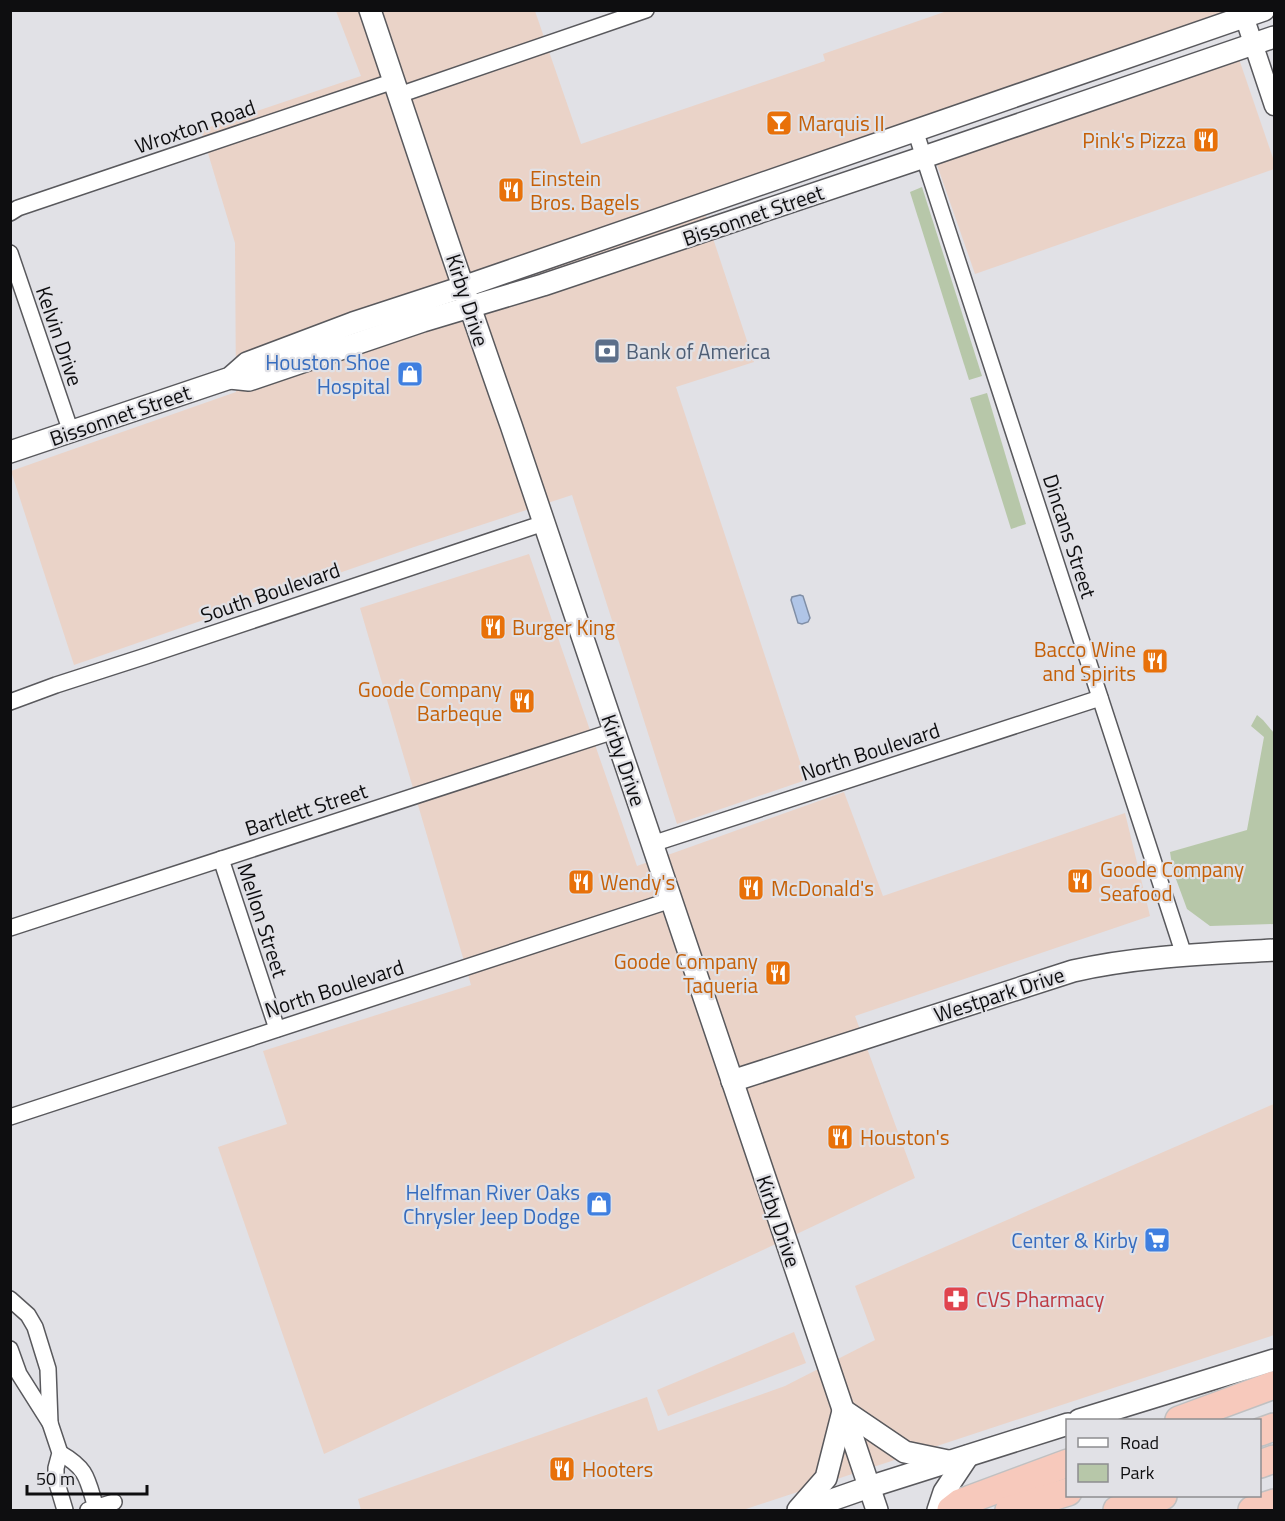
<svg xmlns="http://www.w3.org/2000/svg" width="1285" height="1521" font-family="'Titillium Web',sans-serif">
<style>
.commercial{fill:#ead3c8}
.green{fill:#b7c7a9}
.water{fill:#b0c5e7;stroke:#7f8ea6;stroke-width:1.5}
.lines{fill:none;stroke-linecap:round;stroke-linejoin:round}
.minor-casing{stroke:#59595d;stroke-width:18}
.tertiary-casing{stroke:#59595d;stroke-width:21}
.secondary-casing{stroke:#59595d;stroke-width:24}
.motorway-casing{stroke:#c0c0c1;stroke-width:30}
.minor{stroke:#fff;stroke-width:15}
.tertiary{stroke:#fff;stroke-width:18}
.secondary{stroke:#fff;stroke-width:21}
.motorway{stroke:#f7c9bc;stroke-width:27}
.labels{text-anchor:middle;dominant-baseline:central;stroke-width:4.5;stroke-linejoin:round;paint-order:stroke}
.food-label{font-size:21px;fill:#c56008;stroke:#e1e1e6;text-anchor:start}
.street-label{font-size:21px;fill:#0e0e10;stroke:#e1e1e6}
.service-label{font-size:21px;fill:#4e5e75;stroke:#e1e1e6;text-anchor:start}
.shop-label{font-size:21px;fill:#366cbe;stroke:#e1e1e6;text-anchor:end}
.health-label{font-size:21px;fill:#be3a42;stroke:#e1e1e6;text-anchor:start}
</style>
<rect width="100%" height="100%" fill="#e1e1e6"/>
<g class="commercial">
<path d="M336 11H535L581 144 825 61 823 54 947 11H1229L1230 14 699 196 754 362 676 387 806 780 677 824 572 495 414 547 74 665 11 471 236 392 235 243 201 130 361 76Z"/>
<path d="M1238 56 1274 161V169L975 274 936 162Z"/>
<path d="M529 554 637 866 844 792 883 896 1125 813 1150 916 855 1016 915 1178 765 1249 324 1454 218 1147 287 1124 263 1051 471 985 360 608Z"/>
<path d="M1274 1104V1335L743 1510H361L358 1499 647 1397 658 1431 785 1386 875 1340 855 1286Z"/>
<path d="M794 1332 806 1363 668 1416 657 1390Z"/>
</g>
<g class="green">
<path d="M922 187 982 376 969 380 910 192Z"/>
<path d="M987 393 1026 524 1011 529 970 398Z"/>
<path d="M1257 715 1263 720 1274 733V924L1210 926 1187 909 1173 871 1170 852 1247 830 1264 737 1251 726Z"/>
</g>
<path class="water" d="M800 595 803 596 810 618 808 622 802 624 798 623 791 600 792 597Z"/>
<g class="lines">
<defs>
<g id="minor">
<path d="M399 95 646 10"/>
<path d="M915 130 1184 955"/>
<path d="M10 213 18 208 394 81"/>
<path d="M10 253 71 432"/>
<path d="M10 702 56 685 146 656 544 523"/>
<path d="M652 844 1100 698"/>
<path d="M221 859 277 1029"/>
<path d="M10 928 614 731"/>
<path d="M10 1117 671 900"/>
<path d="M10 1299 28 1315 35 1327 48 1369 50 1423"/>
<path d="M10 1349 19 1374 50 1423 60 1453 56 1468V1480L65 1510"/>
<path d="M60 1453C88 1469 87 1479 96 1508"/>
<path d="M88 1510 114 1502"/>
</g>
<path id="tertiary" d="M1242 10 1274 106"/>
<g id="secondary">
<path d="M370 10C417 149 462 287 511 425L877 1510"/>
<path d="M230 378 249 380 423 321 543 285 924 157 1274 37"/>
<path d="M10 452 230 378 247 363 353 323 463 287 1264 10"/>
<path d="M732 1081 1073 971C1139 956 1207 954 1274 950"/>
<path d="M843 1410 905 1452 948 1461"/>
<path d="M1079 1420 1274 1360"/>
<path d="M798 1510 826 1478 843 1411"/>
<path d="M803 1510 869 1487 1068 1424"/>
<path d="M938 1510 944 1492 968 1456"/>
</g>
<g id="motorway">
<path d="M1179 1420 1274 1385"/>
<path d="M1260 1432 1274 1427"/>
<path d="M1260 1464 1274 1459"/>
<path d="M951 1510 960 1503 1068 1463"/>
<path d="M1009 1510 1068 1492"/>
<path d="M1117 1510 1163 1496"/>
<path d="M1252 1510 1274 1503"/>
</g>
</defs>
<use href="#minor" class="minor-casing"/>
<use href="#tertiary" class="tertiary-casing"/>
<use href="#secondary" class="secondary-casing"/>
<use href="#motorway" class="motorway-casing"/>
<use href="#minor" class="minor"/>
<use href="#tertiary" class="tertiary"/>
<use href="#secondary" class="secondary"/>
<use href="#motorway" class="motorway"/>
</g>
<defs>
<symbol id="bar-square" viewBox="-11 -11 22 22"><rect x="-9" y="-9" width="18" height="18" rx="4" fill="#e8710a" stroke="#e1e1e6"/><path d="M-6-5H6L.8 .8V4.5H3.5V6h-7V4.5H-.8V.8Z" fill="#fff"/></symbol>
<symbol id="restaurant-square" viewBox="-11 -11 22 22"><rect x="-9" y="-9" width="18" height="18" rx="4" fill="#e8710a" stroke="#e1e1e6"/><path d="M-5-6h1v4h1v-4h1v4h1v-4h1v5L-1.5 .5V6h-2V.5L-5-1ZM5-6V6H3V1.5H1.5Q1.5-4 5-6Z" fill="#fff"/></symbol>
<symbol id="bank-square" viewBox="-11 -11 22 22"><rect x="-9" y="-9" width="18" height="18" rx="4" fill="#5c6f8a" stroke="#e1e1e6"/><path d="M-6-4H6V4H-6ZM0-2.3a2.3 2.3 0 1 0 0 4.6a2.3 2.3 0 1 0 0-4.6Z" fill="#fff"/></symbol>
<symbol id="shop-square" viewBox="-11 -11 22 22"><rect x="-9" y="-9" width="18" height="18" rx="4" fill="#3f7fe0" stroke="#e1e1e6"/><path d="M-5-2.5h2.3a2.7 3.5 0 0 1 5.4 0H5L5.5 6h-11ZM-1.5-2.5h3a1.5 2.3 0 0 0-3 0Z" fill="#fff"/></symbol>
<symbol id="supermarket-square" viewBox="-11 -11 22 22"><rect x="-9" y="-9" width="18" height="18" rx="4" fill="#3f7fe0" stroke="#e1e1e6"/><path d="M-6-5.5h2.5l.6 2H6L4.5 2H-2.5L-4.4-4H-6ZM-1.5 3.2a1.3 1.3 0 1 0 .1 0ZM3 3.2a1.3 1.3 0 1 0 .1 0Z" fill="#fff"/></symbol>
<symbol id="pharmacy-square" viewBox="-11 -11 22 22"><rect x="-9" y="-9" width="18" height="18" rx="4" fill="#e0444e" stroke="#e1e1e6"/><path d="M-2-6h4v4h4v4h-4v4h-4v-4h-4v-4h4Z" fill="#fff"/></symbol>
</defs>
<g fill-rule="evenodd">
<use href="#bar-square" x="764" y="108" width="30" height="30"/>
<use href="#restaurant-square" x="1191" y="125" width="30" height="30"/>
<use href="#restaurant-square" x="496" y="175" width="30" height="30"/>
<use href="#bank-square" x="592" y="336" width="30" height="30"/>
<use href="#shop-square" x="395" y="359" width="30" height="30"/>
<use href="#restaurant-square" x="478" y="612" width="30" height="30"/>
<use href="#restaurant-square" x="1140" y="646" width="30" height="30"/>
<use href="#restaurant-square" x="507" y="686" width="30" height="30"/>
<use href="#restaurant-square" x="1065" y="866" width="30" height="30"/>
<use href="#restaurant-square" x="566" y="867" width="30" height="30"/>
<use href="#restaurant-square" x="736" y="873" width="30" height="30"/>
<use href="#restaurant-square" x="763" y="958" width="30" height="30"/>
<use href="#restaurant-square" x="825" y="1122" width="30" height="30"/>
<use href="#shop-square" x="584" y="1189" width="30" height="30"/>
<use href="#supermarket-square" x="1142" y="1225" width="30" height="30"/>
<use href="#pharmacy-square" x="941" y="1284" width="30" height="30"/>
<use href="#restaurant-square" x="547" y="1454" width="30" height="30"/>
</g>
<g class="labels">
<g class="food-label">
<text x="798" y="123">Marquis II</text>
<text x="1186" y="140" text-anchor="end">Pink's Pizza</text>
<text x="530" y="178">Einstein<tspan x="530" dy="24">Bros. Bagels</tspan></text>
<text x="512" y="627">Burger King</text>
<text x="1136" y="649" text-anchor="end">Bacco Wine<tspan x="1136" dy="24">and Spirits</tspan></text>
<text x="502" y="689" text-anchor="end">Goode Company<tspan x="502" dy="24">Barbeque</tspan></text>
<text x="1100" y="869">Goode Company<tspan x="1100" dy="24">Seafood</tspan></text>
<text x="600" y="882">Wendy's</text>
<text x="771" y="888">McDonald's</text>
<text x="758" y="961" text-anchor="end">Goode Company<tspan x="758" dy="24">Taqueria</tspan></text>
<text x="860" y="1137">Houston's</text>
<text x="582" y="1469">Hooters</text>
</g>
<g class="street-label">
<text transform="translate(195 126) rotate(-19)">Wroxton Road</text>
<text transform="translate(753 215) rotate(-19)">Bissonnet Street</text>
<text transform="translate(468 300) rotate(72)">Kirby Drive</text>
<text transform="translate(60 336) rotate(71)">Kelvin Drive</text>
<text transform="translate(120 415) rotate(-19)">Bissonnet Street</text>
<text transform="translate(1070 536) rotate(72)">Dincans Street</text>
<text transform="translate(270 592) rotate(-19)">South Boulevard</text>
<text transform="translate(870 751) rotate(-18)">North Boulevard</text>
<text transform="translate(624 760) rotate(71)">Kirby Drive</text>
<text transform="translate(306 809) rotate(-18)">Bartlett Street</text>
<text transform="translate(263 920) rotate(72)">Mellon Street</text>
<text transform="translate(334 988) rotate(-18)">North Boulevard</text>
<text transform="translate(999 994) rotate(-18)">Westpark Drive</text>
<text transform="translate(779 1221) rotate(71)">Kirby Drive</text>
</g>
<g class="service-label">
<text x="626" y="351">Bank of America</text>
</g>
<g class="shop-label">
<text x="390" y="362">Houston Shoe<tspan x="390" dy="24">Hospital</tspan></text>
<text x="580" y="1192">Helfman River Oaks<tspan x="580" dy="24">Chrysler Jeep Dodge</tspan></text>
<text x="1138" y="1240">Center &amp; Kirby</text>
</g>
<g class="health-label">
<text x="976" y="1299">CVS Pharmacy</text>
</g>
</g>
<rect width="1285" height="1521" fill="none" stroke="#0e0e10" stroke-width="24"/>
<rect x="1066" y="1419" width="195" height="78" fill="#e1e1e6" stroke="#8d8d90" stroke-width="1.5"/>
<rect x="1078" y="1438" width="30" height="9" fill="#ffffff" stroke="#8d8d90" stroke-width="1.5"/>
<text x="1120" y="1449" font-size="18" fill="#0e0e10">Road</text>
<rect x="1078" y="1464" width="30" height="18" fill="#b7c7a9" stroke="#8d8d90" stroke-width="1.5"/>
<text x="1120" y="1479" font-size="18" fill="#0e0e10">Park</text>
<path d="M27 1485v9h120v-9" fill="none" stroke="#0e0e10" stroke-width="3"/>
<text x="36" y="1485" font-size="18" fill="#0e0e10" stroke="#e1e1e6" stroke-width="4.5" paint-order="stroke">50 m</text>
</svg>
